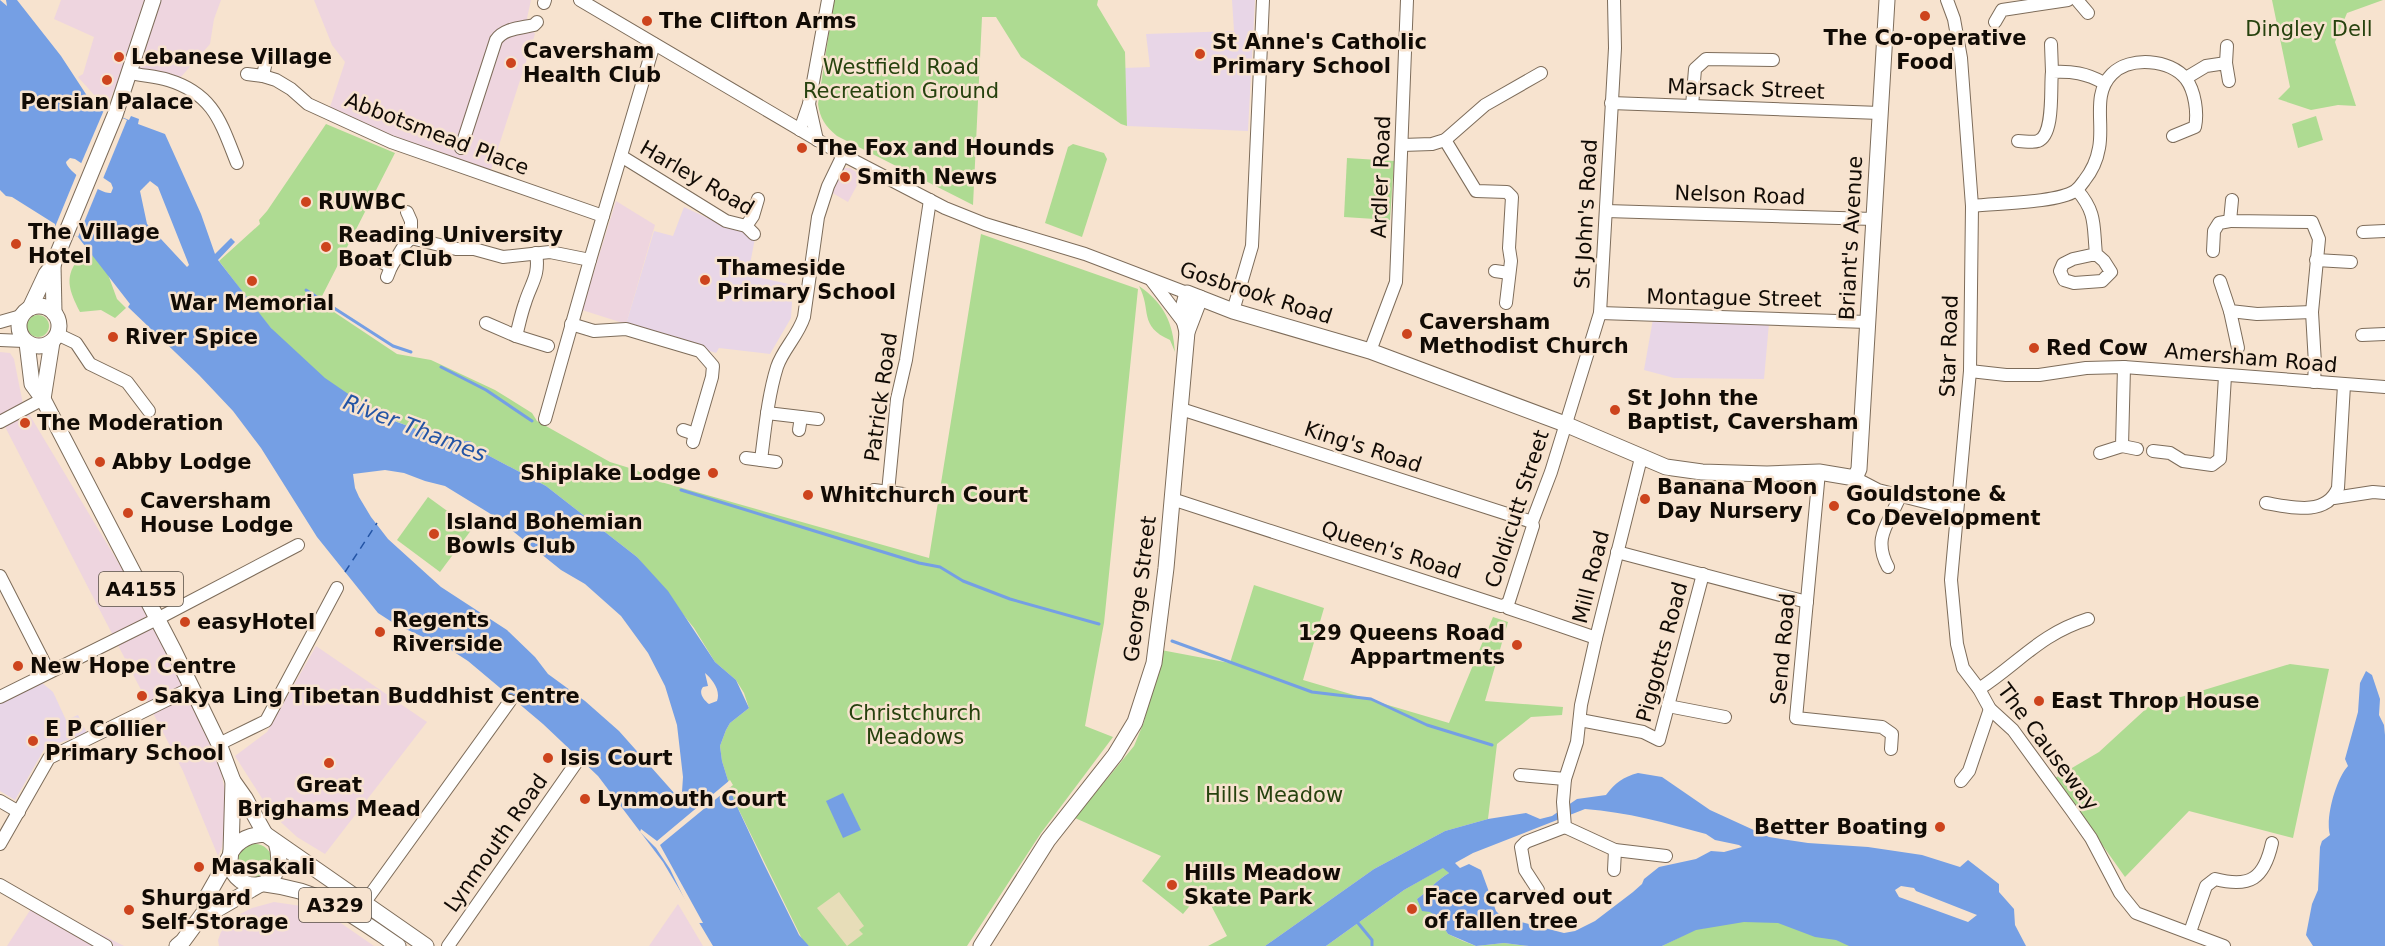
<svg xmlns="http://www.w3.org/2000/svg" width="2385" height="946" font-family="'DejaVu Sans',sans-serif">
<style>
.commercial{fill:#eed5df}
.education{fill:#e8d6e7}
.green{fill:#aedb92}
.sand{fill:#e7ddb8}
.water{fill:#759fe4;fill-rule:evenodd}
.pier{fill:#f7e3cf}
.lines{fill:none;stroke-linecap:round;stroke-linejoin:round}
.stream{stroke:#759fe4;stroke-width:3}
.ferry{stroke:#2354a5;stroke-width:1.5;stroke-dasharray:8 6;stroke-linecap:butt}
.minor-casing{stroke:#7d6c5a;stroke-width:14}
.major-casing{stroke:#7d6c5a;stroke-width:17}
.minor{stroke:#fff;stroke-width:12}
.major{stroke:#fff;stroke-width:15}
.poi-dot{fill:#cd441d;stroke:#f7e3cf;stroke-width:2}
.labels{text-anchor:middle;dominant-baseline:central;stroke-width:5;stroke-linejoin:round;paint-order:stroke}
.shield{fill:#f7e3cf;stroke:#564c42;stroke-width:1.5}
.shield-label{font-size:20px;font-weight:bold;fill:#110b05}
.poi-label{font-size:21px;font-weight:bold;fill:#110b05;stroke:#f7e3cf;text-anchor:start}
.park-label{font-size:21px;fill:#26420e;stroke:#f7e3cf}
.street-label{font-size:21px;fill:#110b05;stroke:#f7e3cf}
.water-label{font-size:22px;font-style:italic;fill:#2354a5;stroke:#f7e3cf}
</style>
<rect width="100%" height="100%" fill="#f7e3cf"/>
<g class="commercial">
<path d="M61 0H221L214 19 210 44 180 78 124 69 106 108 78 77 83 74 94 37 54 19Z"/>
<path d="M314 0H531L527 18 535 34 491 170 387 134 330 107 345 62 332 45Z"/>
<path d="M841 168H850L862 176 848 202 829 191Z"/>
<path d="M616 201 655 225 626 324 582 310Z"/>
<path d="M0 352 10 353 14 359 23 404 151 617 218 756 227 802 222 847 218 856 183 771 0 417Z"/>
<path d="M316 646 427 722 325 854 297 837 272 814 235 756 267 732Z"/>
<path d="M36 901 124 946H7Z"/>
<path d="M274 902 308 907 335 919 374 946H219L218 940 221 932 234 917 252 908Z"/>
<path d="M678 904 703 946H649Z"/>
</g>
<g class="education">
<path d="M1232 0H1255L1248 131 1127 126 1125 68 1150 67 1146 34 1234 31Z"/>
<path d="M684 207 716 222 734 226 755 238 748 275 793 285 791 318 770 354 719 348 716 353 626 324 654 231 673 236Z"/>
<path d="M1653 319 1769 323 1764 379 1674 378 1644 370Z"/>
<path d="M41 682 53 692 66 720 78 715 87 733 45 748 15 800 0 791V702Z"/>
</g>
<g class="green">
<path d="M834 0H1098L1097 5 1125 52 1127 126 1121 124 1021 57 996 17H982L973 205 837 136C825 126 820 118 818 104Z"/>
<path d="M2272 0H2383L2347 13 2335 42 2356 106 2338 105 2311 110 2278 99 2290 87Z"/>
<path d="M2316 116 2323 140 2298 148 2292 124Z"/>
<path d="M326 124 395 153 319 302 397 354 431 360 495 390 532 413 537 421 610 462 636 470 654 480 929 558 981 234 1138 289 1104 623 1085 726 1113 737 1041 833 967 946H809L803 941 734 800 722 761 720 746 726 730 730 723 749 708 744 693 736 680 715 662 694 628 637 557 546 486 480 451 470 441C446 442 436 436 413 428 359 408 307 371 269 326 252 305 236 283 219 261L260 224 259 220 267 211Z"/>
<path d="M1073 144 1104 153 1107 159 1082 237 1045 223 1068 147Z"/>
<path d="M1347 158 1394 161 1390 220 1344 217Z"/>
<path d="M95 255 106 269 117 299 126 308 115 318 101 310 80 312C69 290 63 276 81 256Z"/>
<path d="M1139 286C1164 303 1173 323 1175 352L1170 340C1138 326 1152 310 1139 286Z"/>
<circle cx="38" cy="326" r="11"/>
<path d="M428 497 472 529 440 572 397 540Z"/>
<path d="M1254 585 1324 608 1303 680 1449 723 1493 617 1508 622 1485 701 1563 707 1562 715 1531 717 1497 744 1488 819 1445 831 1374 869 1265 946H1208L1227 936 1203 890 1183 914 1142 881 1161 856 1075 818 1134 746 1144 722 1161 650 1230 663Z"/>
<path d="M2290 664 2329 669 2293 838 2189 811 2125 877 2055 778 2099 752 2148 707Z"/>
<circle cx="255" cy="861" r="17"/>
<path d="M1444 867 1449 873C1436 881 1429 890 1417 899L1437 917 1448 934 1463 941 1476 946 1504 943 1529 946H1326L1404 890Z"/>
<path d="M1727 919H1772L1869 946H1662L1682 936 1692 927 1700 929 1727 923Z"/>
</g>
<path class="sand" d="M839 892 864 926 859 930 863 934 847 946 817 908Z"/>
<g class="water">
<path d="M0 0 7 6 6 0H17L61 56 97 111 104 110 129 120 131 116 139 119 138 124 165 134 201 214 215 254 231 238 235 242 218 260 271 328 325 378 363 404 386 418 452 442 470 441 480 451 546 486 637 557 668 591 715 662 736 680 749 708 730 723 726 730 720 746 722 761 734 800 763 862 799 935 809 946H713L663 862 598 776 543 724 468 661 451 650 395 624 378 613 317 537 261 448 233 411 199 375 128 307 130 304 78 237 55 227V224L12 197 6 196 0 190ZM70 158 75 159 111 183 113 188 111 193C103 195 66 171 66 162ZM150 181 158 187 189 265 187 267 147 224 140 191ZM385 470 404 473 425 481 445 486 494 516 561 570 585 584 621 616 648 653 665 686 677 725 683 777 682 792 675 794 619 731 585 701 548 674 535 657 507 630 441 587 388 539 371 517 359 497 355 488 353 474ZM705 673C712 679 721 690 717 701L709 704C704 700 698 693 703 687L708 686Z"/>
<path d="M2366 671 2372 675 2380 699 2379 715 2384 725 2385 735V946H2313L2306 935 2312 904 2318 890 2320 847 2322 841 2330 835C2325 818 2336 779 2348 766L2345 759 2358 712 2360 683Z"/>
<path d="M1638 773 1662 777 1710 810 1769 837 1808 843 1868 847 1922 855 1960 867 1968 860 1999 884V892L2014 909 2015 925 2026 946H1849L1836 940 1815 937 1778 923 1744 922 1696 930 1662 946H1529L1504 943 1476 946 1448 934 1437 917 1430 912 1422 911 1417 899C1429 890 1436 881 1449 873L1443 868 1404 890 1326 946H1265L1374 869 1445 831 1488 819 1526 813 1540 819 1552 816 1577 799 1606 795C1615 783 1623 777 1638 773ZM1585 809C1627 812 1666 823 1706 834L1715 840 1739 845 1742 847 1724 852 1711 851 1696 859 1659 867 1644 879 1642 884 1633 892 1595 921 1575 931 1564 933 1502 917 1496 911 1481 870 1469 864 1460 868 1455 863 1473 853ZM1901 886 1914 888 1916 891 1977 915 1968 922 1899 897 1895 890Z"/>
<path d="M843 793 861 830 843 838 826 801Z"/>
</g>
<g class="pier">
<path d="M104 110 127 120 102 181 80 166Z"/>
<path d="M78 171 99 186 78 237 55 227Z"/>
<path d="M730 780 733 785 660 845 703 923H696L670 869 656 848 640 832 641 829 657 841Z"/>
</g>
<g class="lines">
<g class="stream">
<path d="M306 290 393 346 411 352"/>
<path d="M441 367 486 390 532 421"/>
<path d="M681 490 919 563 940 567 963 581 1010 599 1099 624"/>
<path d="M1172 641 1312 692 1371 699 1427 725 1492 745"/>
<path d="M1358 923 1372 940V946"/>
</g>
<path class="ferry" d="M345 572 377 523"/>
<defs>
<g id="minor">
<path d="M580 0 843 155 945 208 985 224 1085 254 1187 293"/>
<path d="M1947 0 1954 19 1961 58 1972 206 1970 371 1951 580 1957 644 1963 668 1979 689 1990 709 2013 730 2072 811 2091 838 2120 893 2136 913 2224 946"/>
<path d="M2077 0 2088 13"/>
<path d="M544 3 545 0"/>
<path d="M1995 22 2002 10 2068 0"/>
<path d="M2051 44 2052 72"/>
<path d="M2226 63 2227 46"/>
<path d="M131 73C143 76 156 76 168 80 214 94 221 123 237 163"/>
<path d="M247 74 263 76 276 80 291 89 308 104 391 142 603 216"/>
<path d="M263 76 266 61"/>
<path d="M2186 78 2206 66 2226 63 2229 81"/>
<path d="M1611 103 1880 113"/>
<path d="M809 104 817 140"/>
<path d="M1692 106 1695 69 1706 59 1773 60"/>
<path d="M800 130 809 104 828 0"/>
<path d="M1445 140 1476 191 1507 192 1512 197 1509 248 1511 261 1506 303"/>
<path d="M2018 141C2024 141 2033 143 2038 141 2055 135 2050 86 2052 72 2072 71 2086 73 2104 83"/>
<path d="M1402 145 1432 144 1445 140 1485 105 1541 73"/>
<path d="M461 148 496 40C504 28 522 28 534 25L537 22"/>
<path d="M621 156 726 221 746 226 754 234"/>
<path d="M2077 190C2097 213 2093 226 2096 254L2104 261 2111 272 2102 281 2074 283 2064 280 2060 271 2063 264 2073 259 2096 254"/>
<path d="M2232 200 2230 221 2312 222 2319 239 2312 312 2315 364 2314 382"/>
<path d="M1972 206C1997 203 2056 203 2075 191 2079 188 2082 184 2084 181 2092 171 2097 160 2099 148 2104 123 2092 94 2112 74 2130 56 2170 59 2186 79 2195 91 2198 113 2195 127L2173 136"/>
<path d="M1606 211 1874 219"/>
<path d="M407 212 411 221V238L456 249H474L503 257 550 252 590 260"/>
<path d="M746 226 753 216 758 199"/>
<path d="M2363 232 2385 231"/>
<path d="M2213 251 2214 231 2219 223 2230 221"/>
<path d="M378 260 391 267 387 277"/>
<path d="M2316 260 2351 262"/>
<path d="M391 267 405 244 411 238"/>
<path d="M1495 271 1509 273"/>
<path d="M1152 281 1184 323"/>
<path d="M2220 281 2230 311 2257 314 2312 312"/>
<path d="M1233 311 1252 246 1263 0"/>
<path d="M2230 311 2238 348"/>
<path d="M1600 313 1867 322"/>
<path d="M0 322 21 316"/>
<path d="M486 323 516 336 548 346"/>
<path d="M571 324 594 331 626 329 646 335 700 351 713 366 712 377 693 442"/>
<path d="M57 334 76 343 90 364 127 382 149 411"/>
<path d="M2362 335 2385 334"/>
<path d="M516 336C519 325 521 314 525 303 531 283 540 276 536 253"/>
<path d="M0 340 24 341"/>
<path d="M1370 351 1396 282 1407 0"/>
<path d="M1970 371 2006 375H2039L2086 368 2124 367 2385 387"/>
<path d="M1181 409 1532 522"/>
<path d="M767 413 818 419"/>
<path d="M545 419 590 260 654 44"/>
<path d="M0 422 43 399"/>
<path d="M683 430 695 434"/>
<path d="M799 430 801 417"/>
<path d="M2122 446 2137 449"/>
<path d="M2153 451 2170 453 2183 461 2212 465 2220 459 2225 376"/>
<path d="M2100 453 2122 446 2124 367"/>
<path d="M746 458 761 460"/>
<path d="M1641 458 1596 638 1581 705 1577 742 1565 779 1563 802 1565 827 1615 850 1666 856"/>
<path d="M776 462 761 460C765 429 768 396 777 367 783 349 798 336 804 317L818 217 828 186 843 155"/>
<path d="M1819 472 1796 718 1882 727 1892 734 1891 749"/>
<path d="M1855 478 1878 490 1957 510"/>
<path d="M874 490 903 494"/>
<path d="M888 492 897 399 906 360 930 200"/>
<path d="M2334 498 2373 492 2385 493"/>
<path d="M1172 499 1501 606 1506 605 1508 608 1596 638"/>
<path d="M2266 503C2290 507 2326 517 2338 488L2344 385"/>
<path d="M1617 552 1807 602"/>
<path d="M1888 567C1872 537 1889 524 1900 496"/>
<path d="M0 576 49 672"/>
<path d="M1506 605 1509 601 1533 526 1532 522 1551 472 1600 313 1615 48 1614 0"/>
<path d="M1979 689C2019 663 2040 634 2088 619"/>
<path d="M0 697 157 619 298 545"/>
<path d="M1668 706 1725 717"/>
<path d="M1580 720 1643 732 1659 740 1703 574"/>
<path d="M219 744 266 721 337 588"/>
<path d="M1520 775 1565 779"/>
<path d="M1961 781 1969 771 1990 709"/>
<path d="M0 801 19 812"/>
<path d="M0 844 49 758 191 688"/>
<path d="M1614 870 1615 850"/>
<path d="M0 885 106 946"/>
<path d="M1538 890 1525 870 1521 847 1526 842 1565 827"/>
<path d="M365 902 510 701"/>
<path d="M2190 932 2206 886 2215 879C2250 888 2264 879 2272 843"/>
<path d="M448 946 576 763"/>
</g>
<g id="major">
<path d="M53 265 54 313"/>
<circle cx="39" cy="326" r="20"/>
<path d="M30 308 46 274 53 265 115 115 153 0"/>
<path d="M1187 332 1182 312 1187 293 1233 311 1370 351 1565 424 1666 467 1702 472 1767 474 1819 472 1855 478 1859 469 1887 0"/>
<path d="M27 343 32 384 43 399 174 651 219 744 233 781 245 798 265 834"/>
<path d="M43 399 52 342"/>
<path d="M276 842C293 899 222 896 231 852 239 839 250 835 265 834L426 946"/>
<path d="M231 852 233 781"/>
<path d="M265 884C323 891 351 914 398 946"/>
<path d="M205 911 216 910 259 885"/>
<path d="M177 946 183 941 205 911V900L230 856"/>
<path d="M981 946 1048 840 1115 755 1135 722 1154 663 1166 568 1187 332 1200 298"/>
</g>
</defs>
<use href="#minor" class="minor-casing"/>
<use href="#major" class="major-casing"/>
<use href="#minor" class="minor"/>
<use href="#major" class="major"/>
</g>
<g class="poi-dot">
<circle cx="1925" cy="16" r="6"/>
<circle cx="647" cy="21" r="6"/>
<circle cx="1200" cy="54" r="6"/>
<circle cx="119" cy="57" r="6"/>
<circle cx="511" cy="63" r="6"/>
<circle cx="107" cy="80" r="6"/>
<circle cx="802" cy="148" r="6"/>
<circle cx="845" cy="177" r="6"/>
<circle cx="306" cy="202" r="6"/>
<circle cx="16" cy="244" r="6"/>
<circle cx="326" cy="247" r="6"/>
<circle cx="705" cy="280" r="6"/>
<circle cx="252" cy="281" r="6"/>
<circle cx="1407" cy="334" r="6"/>
<circle cx="113" cy="337" r="6"/>
<circle cx="2034" cy="348" r="6"/>
<circle cx="1615" cy="410" r="6"/>
<circle cx="25" cy="423" r="6"/>
<circle cx="100" cy="462" r="6"/>
<circle cx="713" cy="473" r="6"/>
<circle cx="808" cy="495" r="6"/>
<circle cx="1645" cy="499" r="6"/>
<circle cx="1834" cy="506" r="6"/>
<circle cx="128" cy="513" r="6"/>
<circle cx="434" cy="534" r="6"/>
<circle cx="185" cy="622" r="6"/>
<circle cx="380" cy="632" r="6"/>
<circle cx="1517" cy="645" r="6"/>
<circle cx="18" cy="666" r="6"/>
<circle cx="142" cy="696" r="6"/>
<circle cx="2039" cy="701" r="6"/>
<circle cx="33" cy="741" r="6"/>
<circle cx="548" cy="758" r="6"/>
<circle cx="329" cy="763" r="6"/>
<circle cx="585" cy="799" r="6"/>
<circle cx="1940" cy="827" r="6"/>
<circle cx="199" cy="867" r="6"/>
<circle cx="1172" cy="885" r="6"/>
<circle cx="1412" cy="909" r="6"/>
<circle cx="129" cy="910" r="6"/>
</g>
<g class="labels">
<g class="shield">
<rect x="99" y="572" width="84" height="34" rx="4.5"/>
<rect x="299" y="888" width="72" height="34" rx="4.5"/>
</g>
<g class="shield-label">
<text x="141" y="589">A4155</text>
<text x="335" y="905">A329</text>
</g>
<g class="poi-label">
<text x="659" y="21">The Clifton Arms</text>
<text x="1925" y="38" text-anchor="middle">The Co-operative<tspan x="1925" dy="24">Food</tspan></text>
<text x="1212" y="42">St Anne's Catholic<tspan x="1212" dy="24">Primary School</tspan></text>
<text x="523" y="51">Caversham<tspan x="523" dy="24">Health Club</tspan></text>
<text x="131" y="57">Lebanese Village</text>
<text x="107" y="102" text-anchor="middle">Persian Palace</text>
<text x="814" y="148">The Fox and Hounds</text>
<text x="857" y="177">Smith News</text>
<text x="318" y="202">RUWBC</text>
<text x="28" y="232">The Village<tspan x="28" dy="24">Hotel</tspan></text>
<text x="338" y="235">Reading University<tspan x="338" dy="24">Boat Club</tspan></text>
<text x="717" y="268">Thameside<tspan x="717" dy="24">Primary School</tspan></text>
<text x="252" y="303" text-anchor="middle">War Memorial</text>
<text x="1419" y="322">Caversham<tspan x="1419" dy="24">Methodist Church</tspan></text>
<text x="125" y="337">River Spice</text>
<text x="2046" y="348">Red Cow</text>
<text x="1627" y="398">St John the<tspan x="1627" dy="24">Baptist, Caversham</tspan></text>
<text x="37" y="423">The Moderation</text>
<text x="112" y="462">Abby Lodge</text>
<text x="701" y="473" text-anchor="end">Shiplake Lodge</text>
<text x="1657" y="487">Banana Moon<tspan x="1657" dy="24">Day Nursery</tspan></text>
<text x="1846" y="494">Gouldstone &amp;<tspan x="1846" dy="24">Co Development</tspan></text>
<text x="820" y="495">Whitchurch Court</text>
<text x="140" y="501">Caversham<tspan x="140" dy="24">House Lodge</tspan></text>
<text x="446" y="522">Island Bohemian<tspan x="446" dy="24">Bowls Club</tspan></text>
<text x="392" y="620">Regents<tspan x="392" dy="24">Riverside</tspan></text>
<text x="197" y="622">easyHotel</text>
<text x="1505" y="633" text-anchor="end">129 Queens Road<tspan x="1505" dy="24">Appartments</tspan></text>
<text x="30" y="666">New Hope Centre</text>
<text x="154" y="696">Sakya Ling Tibetan Buddhist Centre</text>
<text x="2051" y="701">East Throp House</text>
<text x="45" y="729">E P Collier<tspan x="45" dy="24">Primary School</tspan></text>
<text x="560" y="758">Isis Court</text>
<text x="329" y="785" text-anchor="middle">Great<tspan x="329" dy="24">Brighams Mead</tspan></text>
<text x="597" y="799">Lynmouth Court</text>
<text x="1928" y="827" text-anchor="end">Better Boating</text>
<text x="211" y="867">Masakali</text>
<text x="1184" y="873">Hills Meadow<tspan x="1184" dy="24">Skate Park</tspan></text>
<text x="1424" y="897">Face carved out<tspan x="1424" dy="24">of fallen tree</tspan></text>
<text x="141" y="898">Shurgard<tspan x="141" dy="24">Self-Storage</tspan></text>
</g>
<g class="park-label">
<text x="2309" y="29">Dingley Dell</text>
<text x="901" y="67">Westfield Road<tspan x="901" dy="24">Recreation Ground</tspan></text>
<text x="915" y="713">Christchurch<tspan x="915" dy="24">Meadows</tspan></text>
<text x="1274" y="795">Hills Meadow</text>
</g>
<g class="street-label">
<text transform="translate(1746 89) rotate(2)">Marsack Street</text>
<text transform="translate(437 134) rotate(21)">Abbotsmead Place</text>
<text transform="translate(1381 177) rotate(-88)">Ardler Road</text>
<text transform="translate(697 178) rotate(30)">Harley Road</text>
<text transform="translate(1740 195) rotate(2)">Nelson Road</text>
<text transform="translate(1586 214) rotate(-87)">St John's Road</text>
<text transform="translate(1851 238) rotate(-87)">Briant's Avenue</text>
<text transform="translate(1256 293) rotate(18)">Gosbrook Road</text>
<text transform="translate(1734 298) rotate(1)">Montague Street</text>
<text transform="translate(1949 346) rotate(-88)">Star Road</text>
<text transform="translate(2251 358) rotate(5)">Amersham Road</text>
<text transform="translate(881 397) rotate(-82)">Patrick Road</text>
<text transform="translate(1363 447) rotate(18)">King's Road</text>
<text transform="translate(1517 509) rotate(-72)">Coldicutt Street</text>
<text transform="translate(1391 550) rotate(18)">Queen's Road</text>
<text transform="translate(1591 577) rotate(-76)">Mill Road</text>
<text transform="translate(1140 589) rotate(-83)">George Street</text>
<text transform="translate(1783 649) rotate(-85)">Send Road</text>
<text transform="translate(1662 652) rotate(-75)">Piggotts Road</text>
<text transform="translate(2048 747) rotate(53)">The Causeway</text>
<text transform="translate(496 843) rotate(-55)">Lynmouth Road</text>
</g>
<g class="water-label">
<text transform="translate(415 428) rotate(21)">River Thames</text>
</g>
</g>
</svg>
